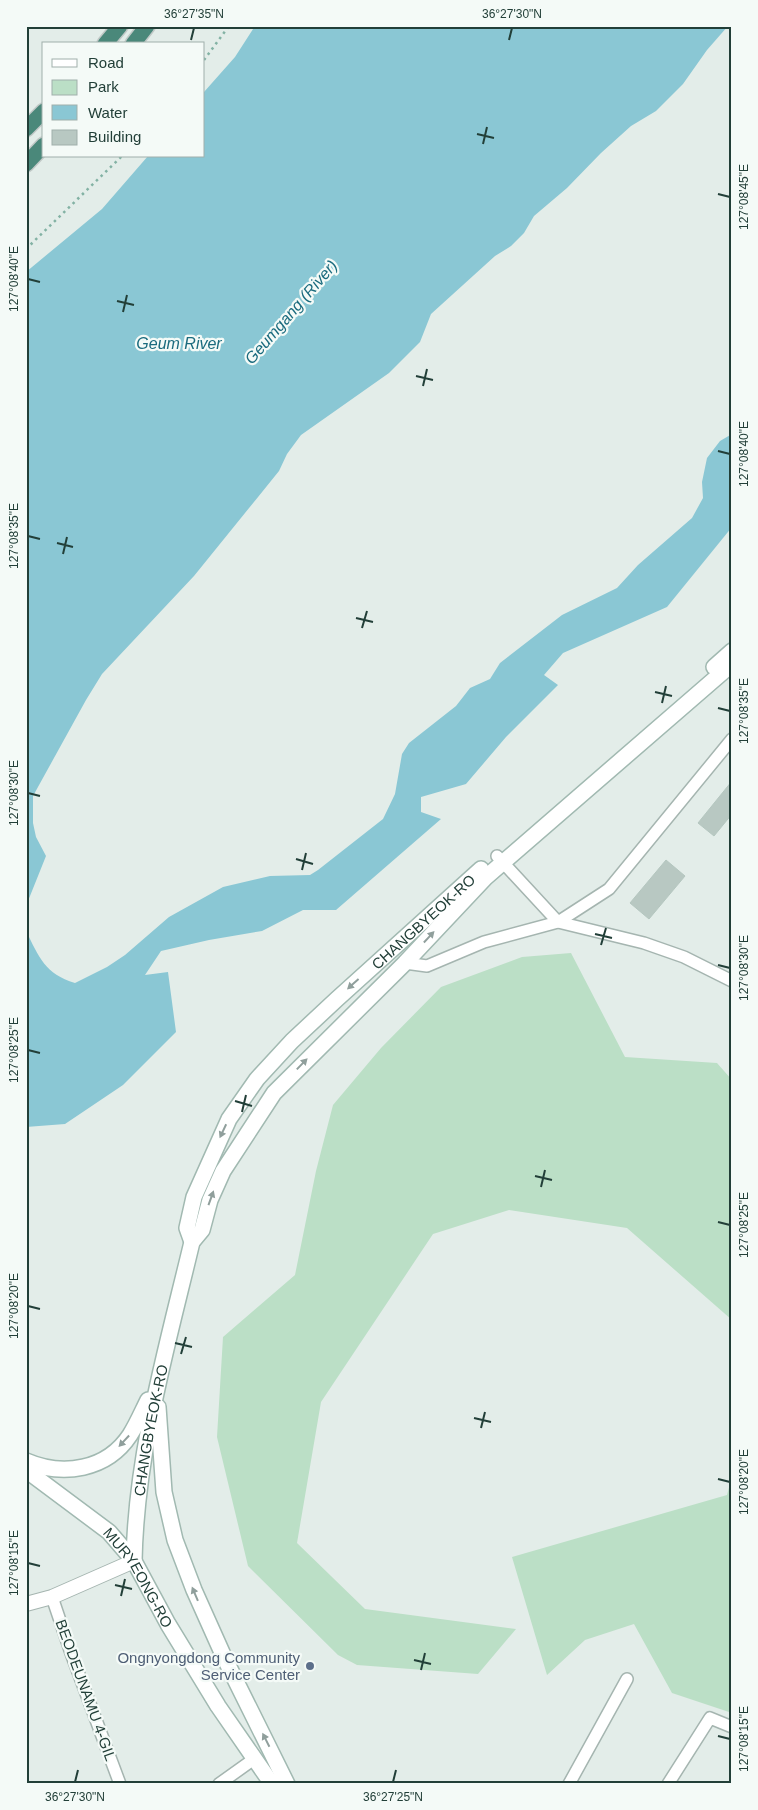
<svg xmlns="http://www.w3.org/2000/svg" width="758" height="1810" font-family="Helvetica,sans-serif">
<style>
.green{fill:#bbdfc6}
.water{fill:#8ac7d4}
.building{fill:#b8c8c2;stroke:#b5c7c0}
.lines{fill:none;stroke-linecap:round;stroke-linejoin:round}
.minor-casing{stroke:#a5b5b0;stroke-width:14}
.tertiary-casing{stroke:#a5b5b0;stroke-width:16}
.secondary-casing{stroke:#a1b9b1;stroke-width:18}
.trunk-casing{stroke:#c1c9c7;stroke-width:18}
.path{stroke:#83b2a4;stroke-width:2.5;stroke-dasharray:2.5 4;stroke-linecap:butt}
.minor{stroke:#fff;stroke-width:11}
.tertiary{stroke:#fff;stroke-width:14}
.secondary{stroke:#fff;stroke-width:15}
.trunk{stroke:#4a887a;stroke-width:15}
.oneway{fill:#909f9c}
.ticks{fill:none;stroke:#223f38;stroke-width:2}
.service-dot{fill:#5c6f8a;stroke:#f4faf7;stroke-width:2}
.labels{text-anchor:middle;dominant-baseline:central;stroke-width:4.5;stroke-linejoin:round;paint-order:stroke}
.street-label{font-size:15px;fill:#223f38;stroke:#f4faf7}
.service-label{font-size:15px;fill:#4e5e75;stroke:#f4faf7;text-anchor:end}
.water-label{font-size:16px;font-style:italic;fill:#1a6b7e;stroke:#f4faf7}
.neatline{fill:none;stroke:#223f38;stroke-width:2}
.ticks-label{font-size:12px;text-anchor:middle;fill:#223f38}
</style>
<rect width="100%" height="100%" fill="#e3ede9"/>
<g class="green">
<path d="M571 953 625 1057 717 1063 732 1080V1320L627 1228 509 1210 433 1234 321 1402 297 1543 365 1609 516 1629 478 1674 357 1665 338 1655 248 1566 217 1437 223 1337 295 1275 316 1171 333 1105 381 1048 441 987 522 957Z"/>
<path d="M732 1476V1713L672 1693 634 1624 585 1640 547 1675 512 1557 727 1495Z"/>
</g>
<g class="water">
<path d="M255 26H728L707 50 683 84 656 111 631 126 601 153 567 188 534 216 524 233 511 246 495 256 431 314 420 342 389 373 301 435 287 454 279 471 194 576 102 674 86 700 33 796V823L36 837 46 856 26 906V272L102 209 148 156H204V92L235 57Z"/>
<path d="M732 434V527L667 607 563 653 544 675 558 685 506 737 466 784 421 797V812L441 819 336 910H303L262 931 209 940 161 951 145 975 168 972 176 1032 123 1085 65 1124 26 1127V931C39 957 45 974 75 983L107 967 125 955 169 917 223 887 270 876 310 875 318 870 383 819 395 794 402 754 409 743 456 706 470 688 490 679 500 663 562 615 617 588 638 565 692 518 703 498 702 482 707 458 720 441Z"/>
</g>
<g class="building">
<path d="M732 781V814L714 836 698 823Z"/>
<path d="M666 860 685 876 649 919 630 903Z"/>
</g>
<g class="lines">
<defs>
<g id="minor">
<path d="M497 856 558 922 644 943 684 957 732 981"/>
<path d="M405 963 427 966 484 942 558 922 609 889 732 739"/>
<path d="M52 1597 71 1653 120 1784"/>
<path d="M219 1784 254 1759"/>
<path d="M569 1784 627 1679"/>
<path d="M668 1784 710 1718 732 1727"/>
</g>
<path id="tertiary" d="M26 1604 52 1597 134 1561"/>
<g id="secondary">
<path d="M714 667 732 651"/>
<path id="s1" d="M192 1242 187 1228 194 1197 229 1119 257 1079 292 1041 337 999 481 869"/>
<path d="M158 1407 164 1492 175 1540 194 1590 224 1657 287 1784"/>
<path d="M26 1461C63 1477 107 1470 130 1435 137 1424 142 1412 148 1400"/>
<path id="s2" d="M26 1470 109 1532 134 1561 168 1624 218 1706 272 1784"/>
<path id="s3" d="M134 1561C136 1453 167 1347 192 1242L202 1230 210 1200 223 1171 274 1093 405 963 485 878 732 664"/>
</g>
<g id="trunk">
<path d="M105 44 120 26"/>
<path d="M133 44 147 26"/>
<path d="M26 129 44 111"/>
<path d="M26 164 44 145"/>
</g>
</defs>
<use href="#minor" class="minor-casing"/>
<use href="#tertiary" class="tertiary-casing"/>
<use href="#secondary" class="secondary-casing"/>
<use href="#trunk" class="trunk-casing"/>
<g class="path">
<path d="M204 60 229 26"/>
<path d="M26 249 122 156"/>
</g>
<use href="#minor" class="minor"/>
<use href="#tertiary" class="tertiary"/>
<use href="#secondary" class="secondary"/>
<use href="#trunk" class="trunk"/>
</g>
<defs><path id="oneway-solid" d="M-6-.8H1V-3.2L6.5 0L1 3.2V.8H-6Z" transform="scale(1.25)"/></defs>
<g class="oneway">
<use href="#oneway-solid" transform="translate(429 937) rotate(-47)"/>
<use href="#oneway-solid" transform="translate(353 984) rotate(138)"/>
<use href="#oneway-solid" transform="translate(302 1064) rotate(-46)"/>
<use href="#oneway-solid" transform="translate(223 1131) rotate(115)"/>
<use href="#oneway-solid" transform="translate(211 1198) rotate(-70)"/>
<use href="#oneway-solid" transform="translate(124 1441) rotate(133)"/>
<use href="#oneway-solid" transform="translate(195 1594) rotate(-113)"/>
<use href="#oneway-solid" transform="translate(266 1740) rotate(-117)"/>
</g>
<path class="ticks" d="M191 40 194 28M509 40 512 28M477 134 494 138M483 144 487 127M718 194 730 197M28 279 40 282M117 301 134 305M123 312 127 295M416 376 433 380M423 386 427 369M718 451 730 454M28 536 40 539M57 543 73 547M63 554 67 537M356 618 373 622M362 628 367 611M655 692 672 696M662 703 666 686M718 708 730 711M28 793 40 796M296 859 313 864M302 870 306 853M595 934 612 938M601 945 606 928M718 965 730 968M28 1050 40 1053M235 1101 252 1106M242 1112 246 1095M535 1176 552 1180M541 1187 545 1170M718 1222 730 1225M28 1306 40 1309M175 1343 192 1347M181 1354 186 1337M474 1418 491 1422M481 1428 485 1412M718 1479 730 1482M28 1563 40 1566M115 1585 132 1589M121 1596 125 1579M414 1660 431 1664M421 1670 425 1653M718 1736 730 1739M75 1782 78 1770M393 1782 396 1770"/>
<circle class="service-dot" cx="310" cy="1666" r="5"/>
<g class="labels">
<g class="street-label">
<text stroke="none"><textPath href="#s1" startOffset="410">CHANGBYEOK-RO</textPath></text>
<text stroke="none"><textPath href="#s3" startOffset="132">CHANGBYEOK-RO</textPath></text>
<text stroke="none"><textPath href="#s2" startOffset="158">MURYEONG-RO</textPath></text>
<text transform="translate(86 1690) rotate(70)">BEODEUNAMU 4-GIL</text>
</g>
<g class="service-label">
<text x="300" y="1657">Ongnyongdong Community<tspan x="300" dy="17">Service Center</tspan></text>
</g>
<g class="water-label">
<text transform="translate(291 312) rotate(-49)">Geumgang (River)</text>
<text x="179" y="343">Geum River</text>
</g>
</g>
<rect width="758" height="1810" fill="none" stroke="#f4faf7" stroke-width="55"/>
<rect x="42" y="42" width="162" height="115" fill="#f4faf7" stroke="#a0afab"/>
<rect x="52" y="59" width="25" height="8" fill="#ffffff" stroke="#a0afab"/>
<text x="88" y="68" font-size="15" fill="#223f38">Road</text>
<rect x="52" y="80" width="25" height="15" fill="#bbdfc6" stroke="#a0afab"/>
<text x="88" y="92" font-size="15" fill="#223f38">Park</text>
<rect x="52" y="105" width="25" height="15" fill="#8ac7d4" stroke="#a0afab"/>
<text x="88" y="118" font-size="15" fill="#223f38">Water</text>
<rect x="52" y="130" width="25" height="15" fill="#b8c8c2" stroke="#a0afab"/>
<text x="88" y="142" font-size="15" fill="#223f38">Building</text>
<rect x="28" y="28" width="702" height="1754" class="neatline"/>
<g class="ticks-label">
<text x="194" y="18">36°27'35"N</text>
<text x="512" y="18">36°27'30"N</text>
<text transform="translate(744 197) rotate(-90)" y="4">127°08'45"E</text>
<text transform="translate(14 279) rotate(-90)" y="4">127°08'40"E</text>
<text transform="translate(744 454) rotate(-90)" y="4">127°08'40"E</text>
<text transform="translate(14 536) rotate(-90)" y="4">127°08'35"E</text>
<text transform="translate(744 711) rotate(-90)" y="4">127°08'35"E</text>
<text transform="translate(14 793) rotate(-90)" y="4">127°08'30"E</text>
<text transform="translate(744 968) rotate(-90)" y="4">127°08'30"E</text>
<text transform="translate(14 1050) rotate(-90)" y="4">127°08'25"E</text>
<text transform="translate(744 1225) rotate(-90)" y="4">127°08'25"E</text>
<text transform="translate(14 1306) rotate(-90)" y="4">127°08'20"E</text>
<text transform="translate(744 1482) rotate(-90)" y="4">127°08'20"E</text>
<text transform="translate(14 1563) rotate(-90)" y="4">127°08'15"E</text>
<text transform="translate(744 1739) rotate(-90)" y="4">127°08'15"E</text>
<text x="75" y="1801">36°27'30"N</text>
<text x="393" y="1801">36°27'25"N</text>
</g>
</svg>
